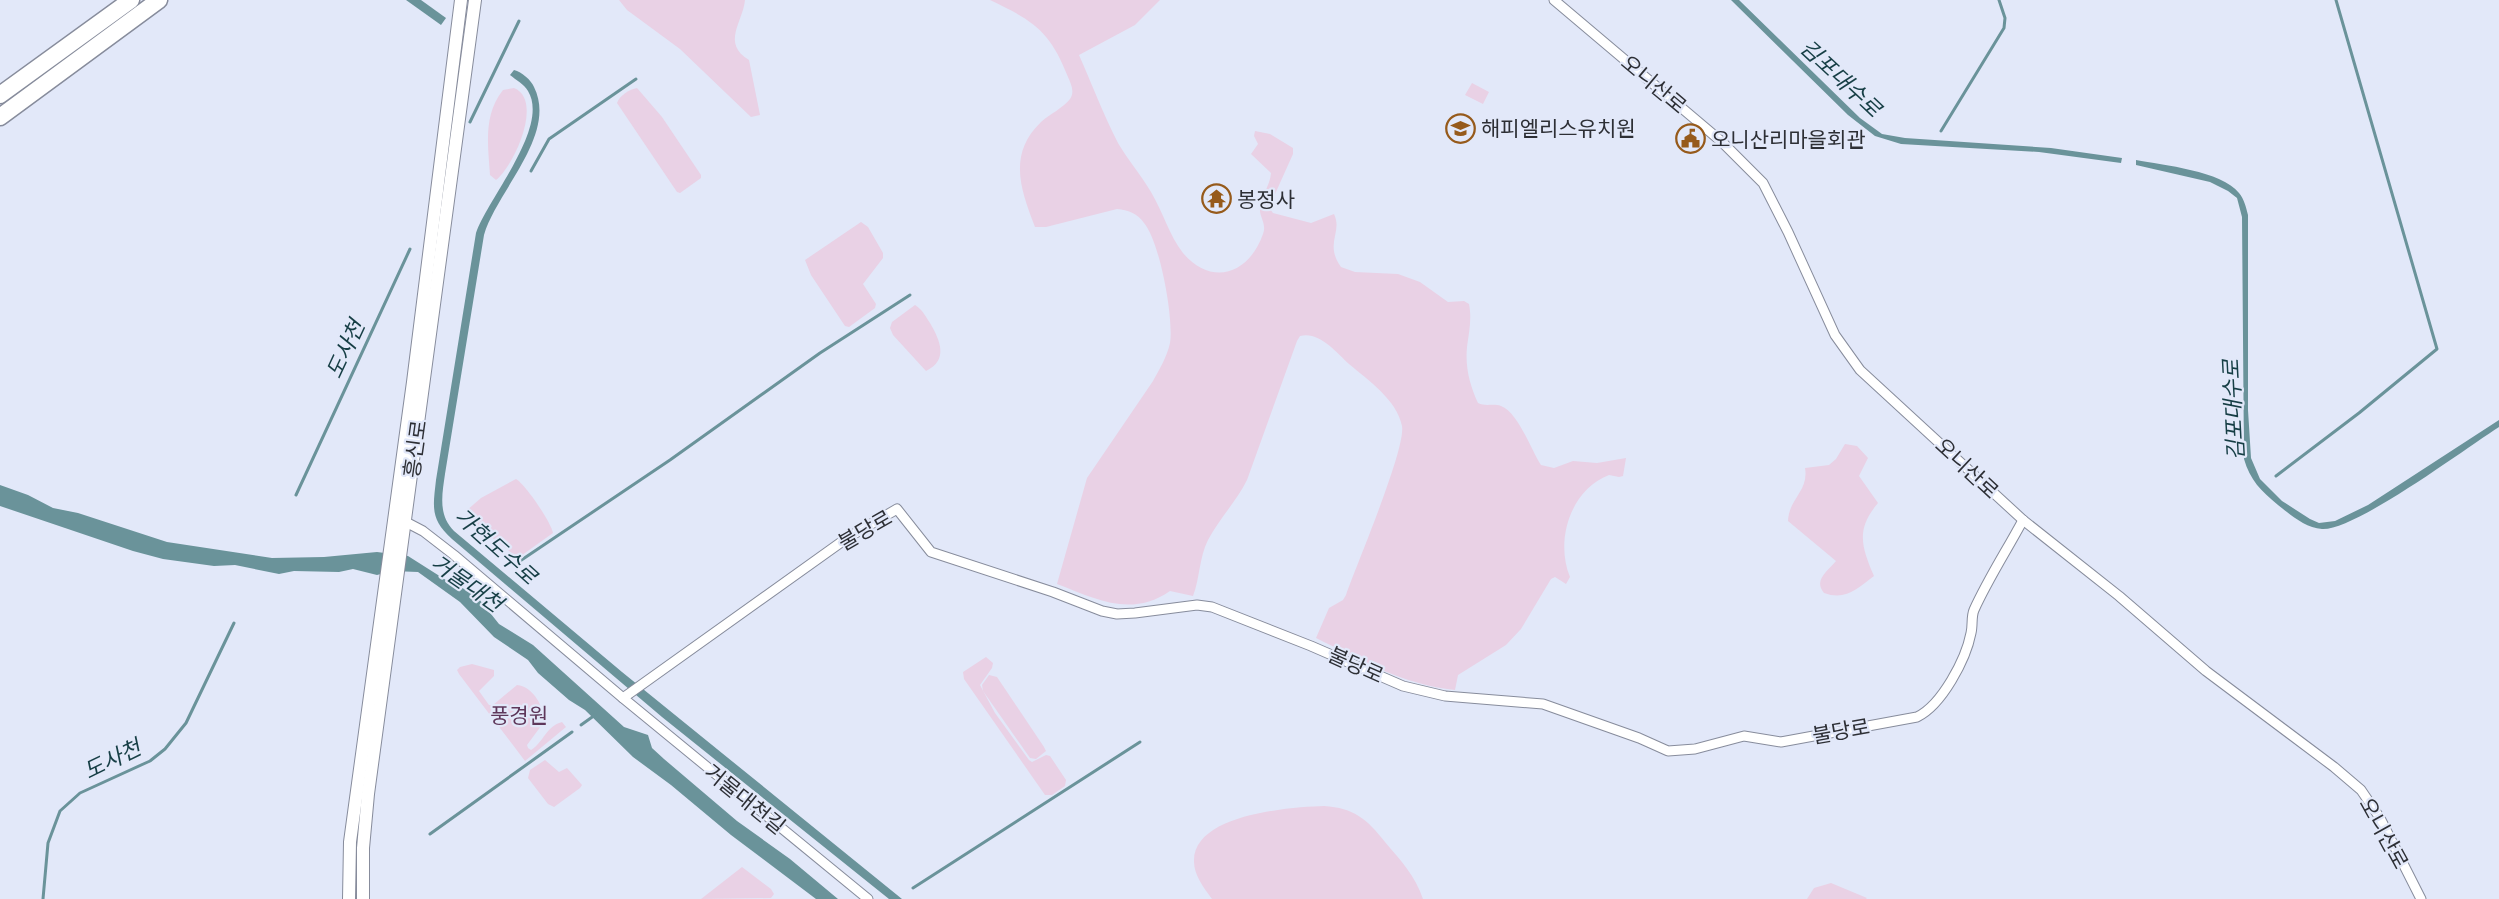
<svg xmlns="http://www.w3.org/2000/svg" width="2499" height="899" font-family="'PT Sans Narrow','Noto Sans KR',sans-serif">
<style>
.green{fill:#e9d1e5}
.water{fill:#6a939a}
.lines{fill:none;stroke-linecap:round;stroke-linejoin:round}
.stream{stroke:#6a939a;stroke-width:3}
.street-casing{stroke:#878c9c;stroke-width:11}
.secondary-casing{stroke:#878c9c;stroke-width:14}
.highway-casing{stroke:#878c9c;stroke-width:19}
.street{stroke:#fff;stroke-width:9}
.secondary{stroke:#fff;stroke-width:12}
.highway{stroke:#fff;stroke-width:16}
.labels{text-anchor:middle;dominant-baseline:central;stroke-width:4.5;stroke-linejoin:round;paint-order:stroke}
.street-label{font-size:21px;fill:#2d2f35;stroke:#e2e8f9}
.poi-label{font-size:21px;fill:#2d2f35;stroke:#e2e8f9;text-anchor:start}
.park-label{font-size:21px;fill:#5e375a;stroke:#e2e8f9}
.water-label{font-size:22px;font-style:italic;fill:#163e45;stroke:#e2e8f9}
</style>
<rect width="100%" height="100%" fill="#e2e8f9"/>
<g class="green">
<path d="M619 0H745C743 22 721 43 749 60L760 115 751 117 680 49 627 10Z"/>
<path d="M990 0H1160L1135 25 1079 55C1092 84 1103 114 1118 143 1128 160 1141 175 1151 192 1163 212 1169 235 1183 253 1212 287 1249 274 1263 234 1267 224 1259 217 1260 208 1261 196 1270 186 1271 173L1251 154 1258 144 1254 136 1255 131 1270 134 1293 148V154L1271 203 1270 209 1273 213 1311 223 1334 214C1343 233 1324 243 1341 267L1355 272 1398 274 1420 282 1448 302 1464 301 1469 304C1472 319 1469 332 1467 347 1465 368 1470 385 1478 403 1486 407 1493 403 1501 406 1518 412 1531 450 1541 465L1554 468 1573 461 1597 463 1626 458 1623 476 1619 477 1609 475C1570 490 1555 541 1570 577L1566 584 1555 577 1551 579 1521 629 1506 645 1458 675 1455 690C1404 685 1361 660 1316 638L1329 608 1343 600 1346 595C1356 566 1406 449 1402 426 1397 400 1368 380 1349 364 1336 352 1319 331 1300 336L1297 341 1247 480C1236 502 1219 519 1208 540 1199 558 1200 578 1193 596L1170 591C1131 618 1096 599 1057 584L1087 478 1153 381C1159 370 1167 357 1170 343 1174 319 1160 242 1144 223 1137 213 1128 210 1117 209L1046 227H1035C1020 188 1008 154 1041 122 1050 114 1063 108 1070 99 1075 92 1071 84 1068 77 1050 31 1034 21 990 0Z"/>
<path d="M1472 83 1489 92 1483 104 1465 95Z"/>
<path d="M514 88C544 100 514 166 496 180L490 175C488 145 483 115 503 90Z"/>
<path d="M637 88 662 117 701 175V178L680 193 677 192 617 103C619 96 630 89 637 88Z"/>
<path d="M861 222 868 227 883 253V258L863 284 876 304 875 308 849 327 845 326 811 275 805 260Z"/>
<path d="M915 305C922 309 926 317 930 323 940 340 949 360 926 371L893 335 890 328 892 322Z"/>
<path d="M1845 444 1857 446 1868 458 1859 476 1878 503C1856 529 1861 546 1874 576 1858 588 1846 601 1824 593 1813 580 1828 571 1836 561L1788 521C1789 498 1809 491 1805 468L1829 465 1836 459Z"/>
<path d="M516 479C525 484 551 522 553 533L518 558 472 522 466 511 481 498Z"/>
<path d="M986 657 993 663 992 668 980 685 995 713 1029 760 1032 762 1046 755 1050 756 1066 780 1065 786 1052 795H1045L964 679 963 672Z"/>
<path d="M472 664 494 670V676L479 691 489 705H493L517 685C534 687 544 707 544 722L527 745 528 748 531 750C544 742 546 726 562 722L566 727 525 761 459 674 457 670 460 667Z"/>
<path d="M989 675 997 677 1044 747 1046 751 1036 759 1030 758 983 691 982 685Z"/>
<path d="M545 760 559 772 567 768 582 785 580 788 554 807 548 804 528 778 530 770Z"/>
<path d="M1324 806C1354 808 1367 819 1385 842 1401 861 1415 875 1423 899H1212C1204 888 1194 875 1194 862 1192 814 1291 807 1324 806Z"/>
<path d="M742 867 771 889 774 894 771 898 701 899Z"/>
<path d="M1831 883 1867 898 1866 899H1807L1814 888Z"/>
</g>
<g class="water">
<path d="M406 0H421L446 18 441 25Z"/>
<path d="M1731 0H1739L1860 118 1882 134 1905 138 2051 148 2122 158 2121 163 2039 152 1901 144 1875 136 1848 115Z"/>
<path d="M514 70C522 72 531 80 534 87 558 135 496 192 484 235L445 474C442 495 438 515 454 531L622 672 902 899H889L662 717 452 539C430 519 433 507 436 480L476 233C488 198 550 127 528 91 524 84 516 80 510 75Z"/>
<path d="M2136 160C2163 165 2222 171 2239 193 2244 199 2246 207 2248 215V410L2251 458 2260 479 2282 501 2310 519 2319 523 2335 521 2368 505 2499 420V427C2466 448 2355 531 2322 529 2305 528 2291 515 2278 505 2261 491 2250 480 2244 459L2242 217 2237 198 2228 191 2210 182 2136 165Z"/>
<path d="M0 485 28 495 53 508 78 513 167 542 272 558 324 557 377 552 408 556 449 582 475 594 499 624 533 645 624 727 648 735 652 748 664 759 737 821 790 859 838 899H816L731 835 671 785 633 757 585 710 569 700 538 673 528 660 494 637 460 602 418 572 392 571 377 575 353 569 339 572 294 571 279 574 235 565 214 566 163 559 133 551 0 506Z"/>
</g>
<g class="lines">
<g class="stream">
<path d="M470 122 519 21"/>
<path d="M1941 131 2004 28 2005 18 1999 0"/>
<path d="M531 171 549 139 636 79"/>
<path d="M2276 476 2359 413 2437 349 2336 0"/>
<path d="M296 495 410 249"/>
<path d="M517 563 670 460 820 353 910 295"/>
<path d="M477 600 484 593"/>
<path d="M581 725 595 715"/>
<path d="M430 834 572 732"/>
<path d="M913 888 1140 742"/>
<path d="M43 899 48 843 60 811 80 793 150 761 165 749 186 723 234 623"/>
</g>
<defs>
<g id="street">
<path d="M1554 0 1722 142 1763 183 1788 232 1835 335 1860 370 2023 520 2119 596 2206 671 2334 767 2361 790 2380 818 2421 899"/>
<path d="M400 519 423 531 454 555 623 698 868 899"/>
<path d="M623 698 847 538 897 509 931 552 1053 592 1102 611 1117 614 1135 613 1197 605 1212 607 1311 646 1403 686 1445 696 1543 704 1639 738 1668 751 1695 749 1744 736 1781 742 1917 717C1942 705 1966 659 1971 633 1973 625 1971 617 1974 610 1988 579 2007 550 2023 520"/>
</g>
<g id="secondary">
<path d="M349 899 350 842 413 382 461 0"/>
<path d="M363 899V848L368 794 475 0"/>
</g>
<g id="highway">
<path d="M0 95 131 0"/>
<path d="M0 117 159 0"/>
</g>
</defs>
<use href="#street" class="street-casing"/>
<use href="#secondary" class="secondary-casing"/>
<use href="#highway" class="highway-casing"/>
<use href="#street" class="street"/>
<use href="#secondary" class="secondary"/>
<use href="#highway" class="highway"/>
</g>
<defs>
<symbol id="school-ring" viewBox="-11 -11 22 22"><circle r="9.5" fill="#e2e8f9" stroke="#965a1b" stroke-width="1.5"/><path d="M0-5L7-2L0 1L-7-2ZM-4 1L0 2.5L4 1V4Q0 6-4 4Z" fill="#965a1b"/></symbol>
<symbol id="civic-ring" viewBox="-11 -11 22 22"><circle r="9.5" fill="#e2e8f9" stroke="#965a1b" stroke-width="1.5"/><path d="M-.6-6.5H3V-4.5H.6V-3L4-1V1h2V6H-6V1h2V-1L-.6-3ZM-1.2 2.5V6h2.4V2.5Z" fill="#965a1b"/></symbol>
<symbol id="temple-ring" viewBox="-11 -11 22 22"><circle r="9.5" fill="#e2e8f9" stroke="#965a1b" stroke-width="1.5"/><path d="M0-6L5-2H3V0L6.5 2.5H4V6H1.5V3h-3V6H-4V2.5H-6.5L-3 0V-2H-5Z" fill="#965a1b"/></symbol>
</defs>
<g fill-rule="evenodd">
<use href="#school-ring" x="1444" y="112" width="33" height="33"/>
<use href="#civic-ring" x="1674" y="122" width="33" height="33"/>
<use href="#temple-ring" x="1200" y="182" width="33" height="33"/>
</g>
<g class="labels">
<g class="street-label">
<text transform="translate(1654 84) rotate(40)">오니산로</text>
<text transform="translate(415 449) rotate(-82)">흥신로</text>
<text transform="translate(1967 468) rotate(43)">오니산로</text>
<text transform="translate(865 530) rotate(-30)">불당로</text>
<text transform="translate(1356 665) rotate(24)">불당로</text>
<text transform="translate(1841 731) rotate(-10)">불당로</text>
<text transform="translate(745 799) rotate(39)">거물대천길</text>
<text transform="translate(2384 833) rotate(61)">오니산로</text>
</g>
<g class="poi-label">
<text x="1481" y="128">해피엘리스유치원</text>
<text x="1711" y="139">오니산리마을회관</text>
<text x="1237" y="199">봉정사</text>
</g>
<g class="park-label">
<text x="519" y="715">풍경원</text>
</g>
<g class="water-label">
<text transform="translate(1841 78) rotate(43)">김포대수로</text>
<text transform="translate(345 349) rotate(-65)">도사천</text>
<text transform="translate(2233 410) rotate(-93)">김포대수로</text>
<text transform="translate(496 546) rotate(42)">가현도수로</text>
<text transform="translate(467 583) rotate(35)">거물대천</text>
<text transform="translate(112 759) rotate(-26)">도사천</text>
</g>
</g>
</svg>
